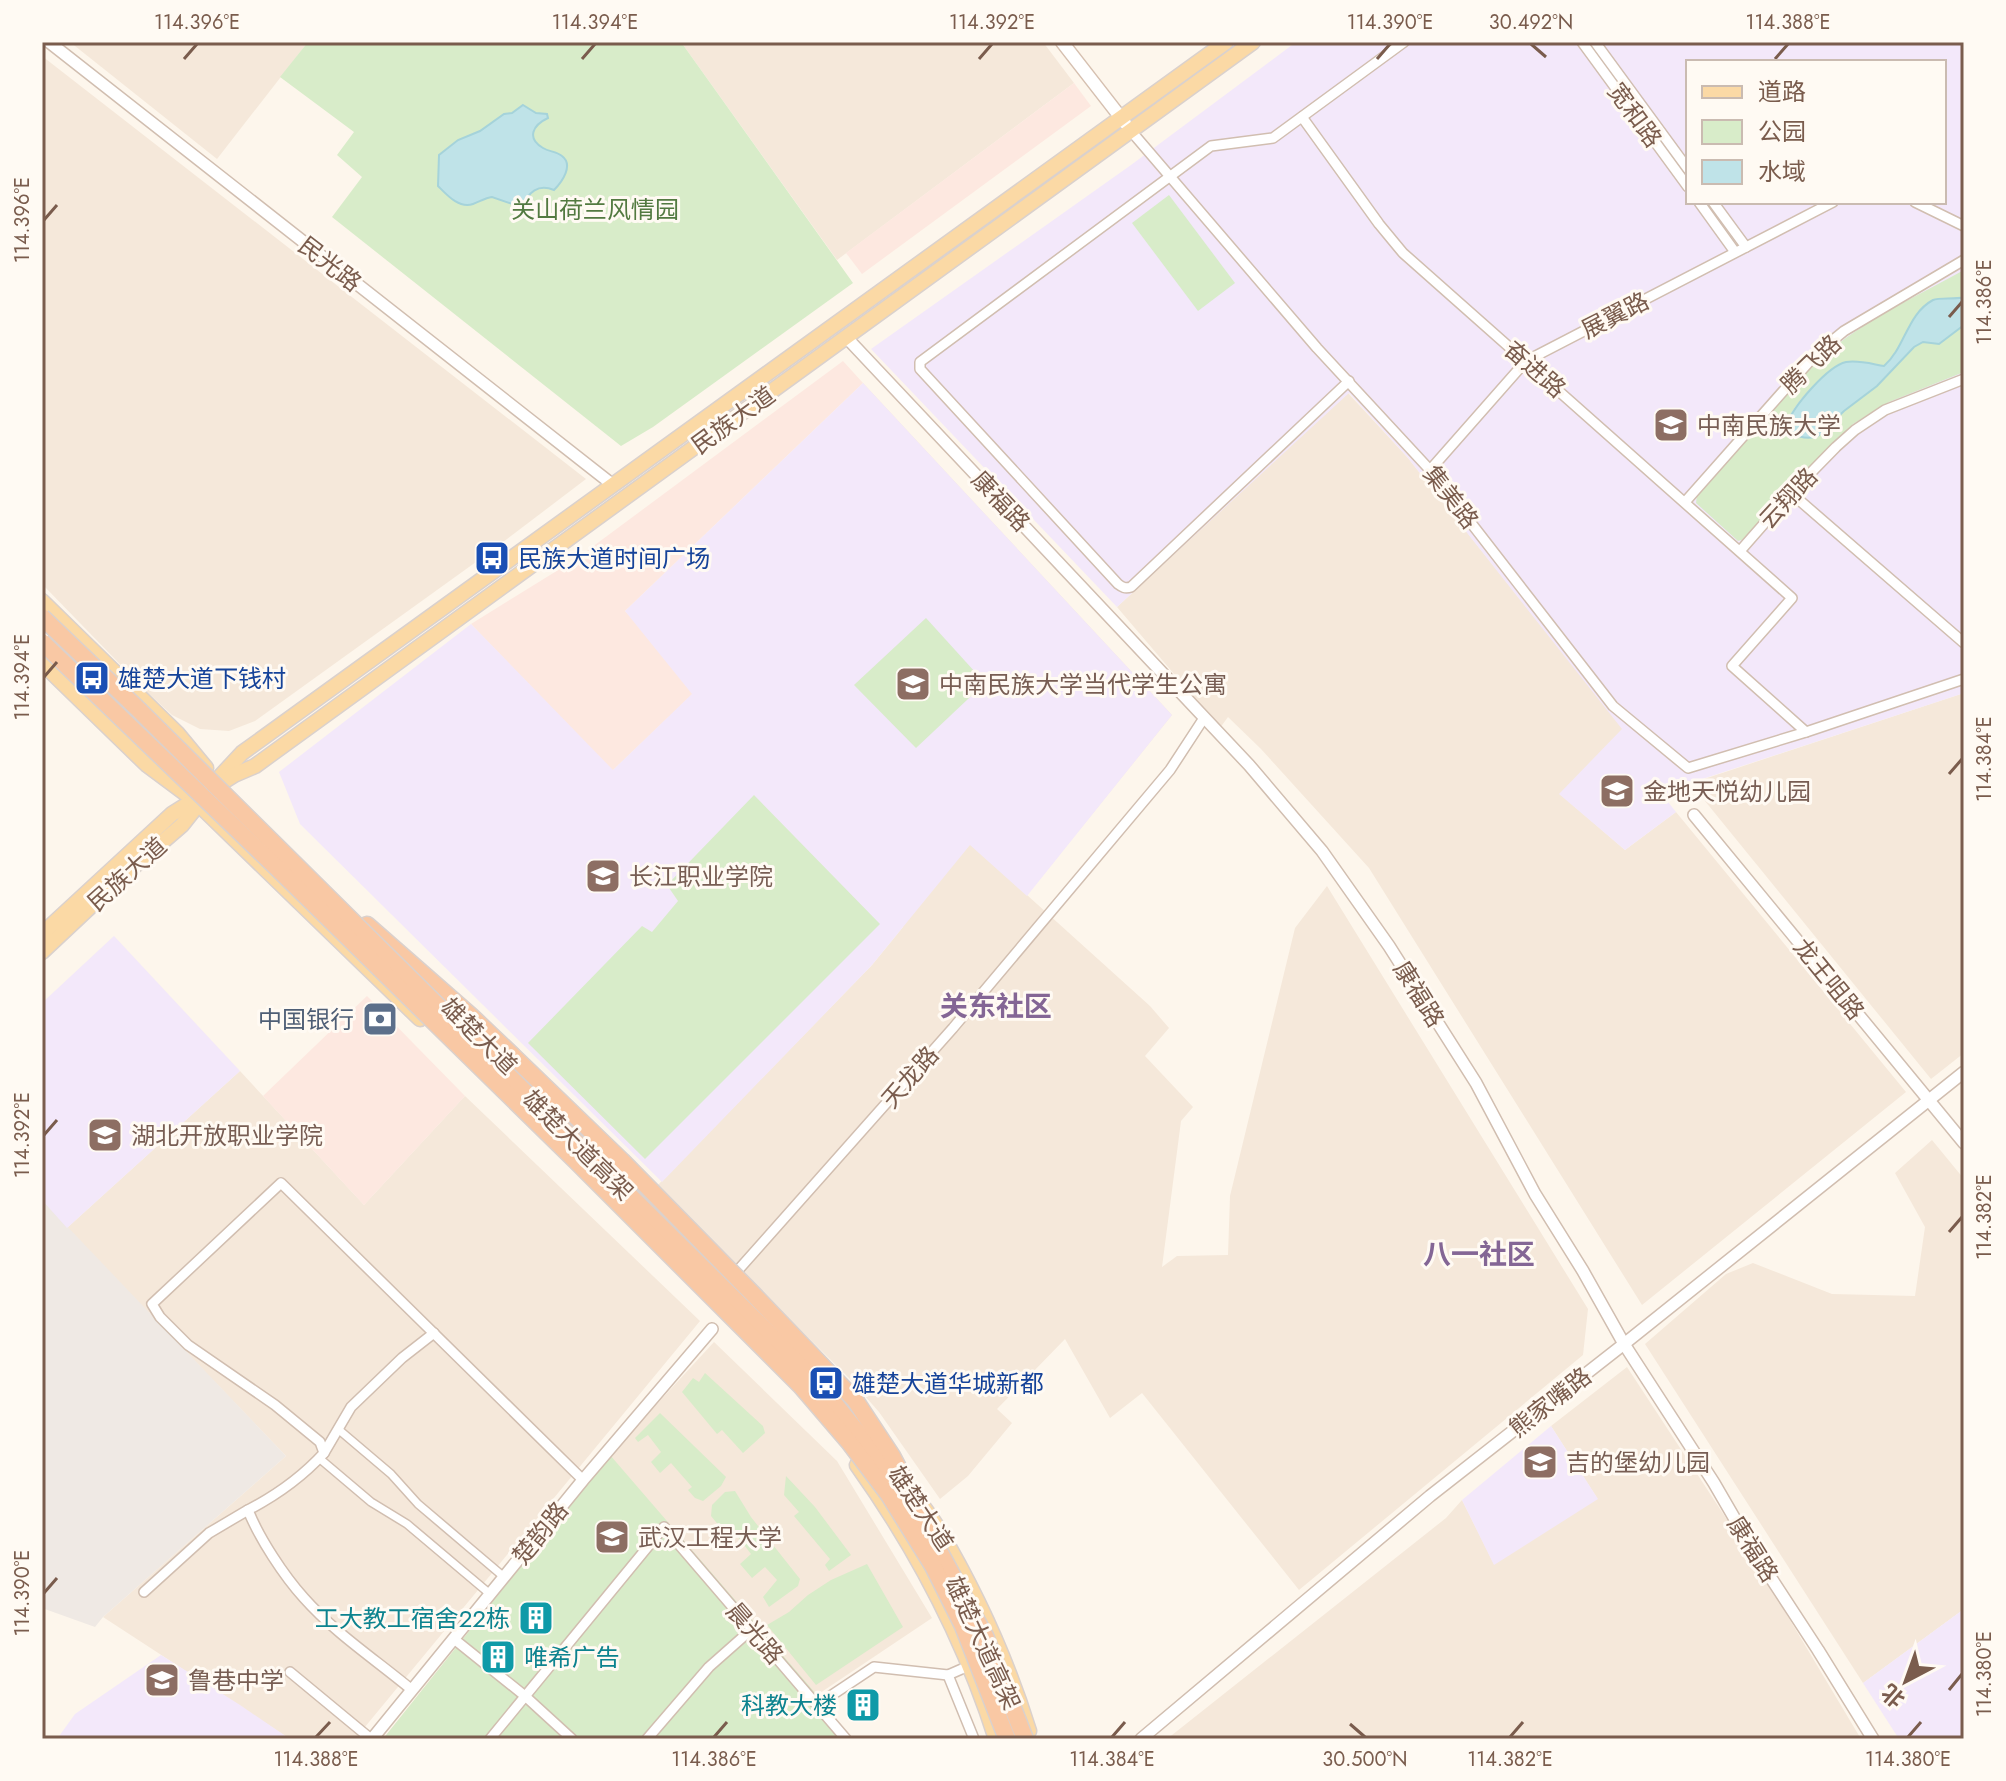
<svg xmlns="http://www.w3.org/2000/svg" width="2006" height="1781" font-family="Jost,'Noto Sans SC',sans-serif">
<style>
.residential{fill:#f5e8da}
.commercial{fill:#fde8e0}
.industrial{fill:#efe9e4}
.education{fill:#f3e8fa;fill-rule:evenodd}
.green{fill:#d8ecc9}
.water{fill:#bfe3e8;stroke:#a5d3da;stroke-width:2}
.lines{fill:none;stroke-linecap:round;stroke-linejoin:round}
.pedestrian-casing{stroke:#d1beb0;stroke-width:10}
.minor-casing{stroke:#d1beb0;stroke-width:12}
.tertiary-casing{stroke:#d1beb0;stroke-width:14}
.secondary-casing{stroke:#d6c0b0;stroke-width:15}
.primary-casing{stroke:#dad1cd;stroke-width:17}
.trunk-casing{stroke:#dad1cd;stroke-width:19}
.pedestrian{stroke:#fff;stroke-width:7}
.minor{stroke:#fff;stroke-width:9}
.tertiary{stroke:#fff;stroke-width:11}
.secondary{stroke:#fff;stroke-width:12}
.primary{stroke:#fbd9a5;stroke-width:14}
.trunk{stroke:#f9c8a4;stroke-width:16}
.trunk-bridge-casing{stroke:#dad1cd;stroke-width:19;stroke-linecap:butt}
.trunk-bridge{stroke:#f9c8a4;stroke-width:16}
.ticks{fill:none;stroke:#7a5c4d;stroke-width:3}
.labels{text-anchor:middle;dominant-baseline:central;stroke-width:6;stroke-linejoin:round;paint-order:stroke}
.street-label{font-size:24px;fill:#7a5c4d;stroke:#fffaf3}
.park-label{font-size:24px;fill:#537a41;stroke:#fffaf3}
.education-label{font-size:24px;fill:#785e54;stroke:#fffaf3;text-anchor:start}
.transit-label{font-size:24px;fill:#164399;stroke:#fffaf3;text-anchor:start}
.service-label{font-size:24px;fill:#4e5e75;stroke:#fffaf3;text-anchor:end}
.culture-label{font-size:24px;fill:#0d838f;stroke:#fffaf3;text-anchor:end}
.quarter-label{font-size:28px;font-weight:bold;fill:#846695;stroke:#fffaf3}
.neatline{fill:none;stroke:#7a5c4d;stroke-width:3}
.ticks-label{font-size:20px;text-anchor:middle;fill:#7a5c4d}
</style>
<rect width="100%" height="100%" fill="#fdf6ec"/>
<g class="residential">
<path d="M70 42H308L217 159Z"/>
<path d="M681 42H1043L1074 83 837 260Z"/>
<path d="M42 56 586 479 494 549 255 721 229 731 200 729 172 715 147 692 42 584Z"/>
<path d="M863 383 1172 715 1027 895 1150 1006 1169 1028 1145 1056 1193 1107 1181 1121 1162 1267 1177 1256 1228 1255 1230 1196 1295 928 1327 886 1588 1309 1583 1355 1299 1590 1142 1393 1110 1418 1065 1339 997 1409 1012 1423 968 1476 940 1499 879 1412 850 1379 656 1187 872 965 903 927Z"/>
<path d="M1348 393 1408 458 1623 729 1560 794 1625 850 1676 812 1906 1092 1642 1305 1369 868 1261 749 1228 717 1220 728 1117 607Z"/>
<path d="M1964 693V1053L1931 1079 1705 801 1701 780Z"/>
<path d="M240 1071 364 1205 465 1096 700 1321 355 1739H290L103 1617 286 1456 67 1228Z"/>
<path d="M1932 1140 1964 1179V1609L1863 1683 1645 1344 1726 1274 1753 1263 1832 1294 1915 1296 1925 1227 1895 1173Z"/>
<path d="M714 1342 837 1461 932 1618 817 1695 383 1739 610 1455Z"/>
<path d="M1627 1367 1760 1570 1861 1739H1167L1446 1518 1462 1500 1494 1564 1597 1498 1551 1426Z"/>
</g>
<g class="commercial">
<path d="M1074 83 1091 106 862 274 846 253Z"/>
<path d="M843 361 863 383 625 611 699 688 612 771 471 624 576 559Z"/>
<path d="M367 996 465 1096 364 1205 263 1096Z"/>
</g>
<path class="industrial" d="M42 1200 286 1456 103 1617 95 1627 42 1608Z"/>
<g class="education">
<path d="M1296 42H1964V693L1675 788 1664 797 1676 812 1625 850 1559 794 1622 729 1408 458 1349 393 1117 607 871 349 1131 165ZM1688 62H1944V202H1688Z"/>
<path d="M863 383 1172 715 1027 896 970 845 872 965 662 1182 300 824 279 772 471 624 613 770 692 694 625 611Z"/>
<path d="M114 936 240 1071 67 1228 42 1200V1003Z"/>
<path d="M1551 1426 1598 1499 1494 1565 1462 1500Z"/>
<path d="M1964 1609V1739H1899L1863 1683Z"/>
<path d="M161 1655 240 1705 290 1739H57L75 1714Z"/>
</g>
<g class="green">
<path d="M308 42H681L853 283 653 427 621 446 332 217 362 177 337 155 354 132 280 77Z"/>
<path d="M1169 195 1235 283 1198 311 1132 223Z"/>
<path d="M1964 270V297C1954 300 1940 297 1933 301 1907 315 1906 348 1884 366 1872 365 1858 359 1846 363 1830 367 1786 408 1788 426 1788 429 1789 430 1790 432L1818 436 1844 411 1877 386 1914 347 1923 342 1939 344 1964 325V372L1889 402 1853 424 1822 454 1745 539 1738 541 1696 503 1697 495 1813 365C1856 324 1913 298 1964 270Z"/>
<path d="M926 618 985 683 916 748 854 685Z"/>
<path d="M754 795 880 924 645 1159 528 1043 642 926 652 932 678 901 667 885Z"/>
<path d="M705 1373 763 1426 765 1433 743 1453 722 1430 717 1434 682 1392 693 1378 699 1382Z"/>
<path d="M660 1413 726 1477 721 1486 703 1501 695 1498 688 1490 692 1487 671 1463 660 1473 651 1462 661 1452 648 1435 638 1442 635 1438Z"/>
<path d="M610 1455 817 1695V1705L846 1739H383Z"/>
<path d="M786 1476 815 1507 851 1555 829 1571 825 1565 830 1559 794 1516 799 1512 784 1495Z"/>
<path d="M735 1491 751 1517 800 1579 798 1586 769 1607 763 1597 777 1580 765 1567 752 1578 740 1564 751 1554 735 1533 729 1538 711 1516 712 1505 725 1492Z"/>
<path d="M867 1564 903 1627 816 1685 767 1625 789 1612 808 1595 831 1580Z"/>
</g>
<g class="water">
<path d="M523 105 536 113 547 114 548 118C533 125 526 138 543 148 549 152 556 151 562 156 574 165 562 182 554 190 539 184 527 191 524 208L492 197C485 198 481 201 473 204 459 209 447 195 438 186L439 155 458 140 480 131 504 114 512 113Z"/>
<path d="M1964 297V325L1939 344 1923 342 1914 347 1877 386 1844 411 1818 436C1807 440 1791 437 1787 425 1792 407 1828 366 1846 362 1859 360 1872 364 1884 366 1905 348 1907 314 1933 300 1940 297 1955 300 1964 297Z"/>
</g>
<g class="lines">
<defs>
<g id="pedestrian">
<path d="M338 1429 391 1474 418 1504 504 1577"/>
<path d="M319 1458 371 1502 407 1524 490 1594"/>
</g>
<g id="minor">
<path d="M1582 42 1688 187"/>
<path d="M1595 42 1688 169"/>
<path d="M1302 117 1379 224 1403 253 1792 598 1732 666 1806 732"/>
<path d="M1131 131 1317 348 1430 470 1613 706 1688 768 1806 732 1964 679"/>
<path d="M1699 202 1735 252"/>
<path d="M1713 202 1746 247"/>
<path d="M1915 202 1964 226"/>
<path d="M1349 381 1131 587C1125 589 1122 587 1118 584L920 369V362L1211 146 1273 138 1404 42"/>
<path d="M1430 470 1526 361 1833 202"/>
<path d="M1791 493 1964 643"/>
<path d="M1685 502 1816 354 1844 331 1964 260"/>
<path d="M1740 551 1791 493 1836 447 1855 430 1885 410 1964 379"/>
<path d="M732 1277 953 1028 1170 770 1204 718"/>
<path d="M324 1453 351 1407 402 1358 434 1333"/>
<path d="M144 1592 209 1533 248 1510"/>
<path d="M454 1639 525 1696 572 1739"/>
<path d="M290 1672 371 1739"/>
<path d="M948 1675 974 1739"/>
<path d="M412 1690C376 1660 335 1633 304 1598 284 1576 259 1538 248 1510 275 1496 303 1476 324 1453L320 1442 275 1405 188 1345 160 1317 152 1304 281 1183 583 1480"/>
<path d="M817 1705 874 1667 948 1675 964 1668"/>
<path d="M490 1739 664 1527 846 1739"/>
<path d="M647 1739 709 1667 752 1629"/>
</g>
<g id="tertiary">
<path d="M49 42 613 485"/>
<path d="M846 337 1249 765 1322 851 1389 946 1476 1083 1535 1194 1583 1271 1624 1344 1714 1483 1754 1552 1818 1650 1873 1739"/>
<path d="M1694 815 1964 1143"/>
<path d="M372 1739 583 1480 712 1329"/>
<path d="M1141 1739 1430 1496 1624 1344 1964 1072"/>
</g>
<path id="secondary" d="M1062 42 1125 123"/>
<g id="primary">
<path d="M42 601 177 733 206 768"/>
<path d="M42 663 147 765 194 800 420 1019"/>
<path d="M216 781 242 753 1226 42"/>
<path d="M42 934 172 814 234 775 255 766 1253 42"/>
<path d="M42 952 124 875 182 825 201 801"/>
<path d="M700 1254 782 1335"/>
<path d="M822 1375 865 1426"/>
<path d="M857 1465C916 1548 965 1641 996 1739"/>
<path d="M905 1482C916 1497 928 1512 938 1528 976 1592 1007 1660 1029 1731"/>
</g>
<path id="trunk" d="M367 925 472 1017 512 1055"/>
</defs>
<use href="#pedestrian" class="pedestrian-casing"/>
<use href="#minor" class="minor-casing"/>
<use href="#tertiary" class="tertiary-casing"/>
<use href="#secondary" class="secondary-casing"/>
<use href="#primary" class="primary-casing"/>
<use href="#trunk" class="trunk-casing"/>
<use href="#pedestrian" class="pedestrian"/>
<use href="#minor" class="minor"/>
<use href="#tertiary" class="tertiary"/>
<use href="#secondary" class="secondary"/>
<use href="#primary" class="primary"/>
<use href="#trunk" class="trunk"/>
<defs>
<g id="trunk-bridge">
<path d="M42 617 138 709 813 1377 896 1480 936 1545 985 1636 1025 1739"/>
<path d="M42 642 276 867 575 1160 801 1386 849 1442 889 1495 933 1566 963 1626 1007 1739"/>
<path d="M512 1055 622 1161 753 1294 855 1400 892 1456 904 1479"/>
</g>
</defs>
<use href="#trunk-bridge" class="trunk-bridge-casing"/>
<use href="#trunk-bridge" class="trunk-bridge"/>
</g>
<path class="ticks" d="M1531 44 1546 57M184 59 197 44M582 59 595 44M979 59 992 44M1377 59 1390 44M1775 59 1788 44M44 220 57 205M1949 317 1962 302M44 677 57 662M1949 774 1962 759M44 1135 57 1120M1949 1232 1962 1217M44 1593 57 1578M1949 1690 1962 1674M1350 1724 1365 1737M316 1737 330 1722M714 1737 727 1722M1112 1737 1125 1722M1510 1737 1523 1722M1908 1737 1921 1722"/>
<defs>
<symbol id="university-square" viewBox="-11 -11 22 22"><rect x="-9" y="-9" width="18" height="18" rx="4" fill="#8d6e63" stroke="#fffaf3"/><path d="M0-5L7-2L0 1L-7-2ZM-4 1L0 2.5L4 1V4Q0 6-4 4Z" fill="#fff"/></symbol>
<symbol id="bus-square" viewBox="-11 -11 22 22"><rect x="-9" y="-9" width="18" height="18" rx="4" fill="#1a4fb4" stroke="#fffaf3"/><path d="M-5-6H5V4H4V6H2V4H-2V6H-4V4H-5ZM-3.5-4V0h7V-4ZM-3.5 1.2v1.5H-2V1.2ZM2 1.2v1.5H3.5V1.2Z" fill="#fff"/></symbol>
<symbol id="school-square" viewBox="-11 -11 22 22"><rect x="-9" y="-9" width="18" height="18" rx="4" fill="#8d6e63" stroke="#fffaf3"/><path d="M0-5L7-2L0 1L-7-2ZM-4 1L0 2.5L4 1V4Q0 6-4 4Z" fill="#fff"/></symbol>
<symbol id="bank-square" viewBox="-11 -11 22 22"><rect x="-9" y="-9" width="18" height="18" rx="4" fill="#5c6f8a" stroke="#fffaf3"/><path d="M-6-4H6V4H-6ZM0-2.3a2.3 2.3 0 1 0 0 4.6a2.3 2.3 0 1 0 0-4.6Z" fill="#fff"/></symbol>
<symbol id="building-square" viewBox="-11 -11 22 22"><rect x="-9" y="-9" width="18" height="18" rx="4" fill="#0f9aa8" stroke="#fffaf3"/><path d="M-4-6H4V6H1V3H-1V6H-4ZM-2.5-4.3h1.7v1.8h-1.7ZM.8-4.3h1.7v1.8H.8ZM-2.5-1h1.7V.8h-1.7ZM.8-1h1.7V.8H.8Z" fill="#fff"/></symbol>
</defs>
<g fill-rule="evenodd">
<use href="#university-square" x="1651" y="405" width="40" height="40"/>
<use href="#bus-square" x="472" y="538" width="40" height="40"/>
<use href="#bus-square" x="72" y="658" width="40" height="40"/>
<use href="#university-square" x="893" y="664" width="40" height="40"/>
<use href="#school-square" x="1597" y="771" width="40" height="40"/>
<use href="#university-square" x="583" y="856" width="40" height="40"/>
<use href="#bank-square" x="360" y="999" width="40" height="40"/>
<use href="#university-square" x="85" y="1115" width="40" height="40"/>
<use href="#bus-square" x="806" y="1363" width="40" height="40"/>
<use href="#school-square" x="1520" y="1442" width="40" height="40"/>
<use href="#university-square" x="592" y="1517" width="40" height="40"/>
<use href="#building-square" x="516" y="1598" width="40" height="40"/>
<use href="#building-square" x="478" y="1637" width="40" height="40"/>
<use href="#school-square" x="142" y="1660" width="40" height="40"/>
<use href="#building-square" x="843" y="1685" width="40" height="40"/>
</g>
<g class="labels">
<g class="street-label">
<text transform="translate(1635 115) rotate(54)">宽和路</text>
<text transform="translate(330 264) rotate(38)">民光路</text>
<text transform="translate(1615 315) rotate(-27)">展翼路</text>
<text transform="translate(1811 364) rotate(-44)">腾飞路</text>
<text transform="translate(1535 369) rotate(41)">奋进路</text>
<text transform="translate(733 420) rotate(-36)">民族大道</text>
<text transform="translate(1451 497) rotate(52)">集美路</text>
<text transform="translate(1788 498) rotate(-47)">云翔路</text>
<text transform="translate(1001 501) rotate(47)">康福路</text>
<text transform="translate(127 874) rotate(-42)">民族大道</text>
<text transform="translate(1829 979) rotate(51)">龙王咀路</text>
<text transform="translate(1419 994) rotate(58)">康福路</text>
<text transform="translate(479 1036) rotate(45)">雄楚大道</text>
<text transform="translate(910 1077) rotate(-49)">天龙路</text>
<text transform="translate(578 1145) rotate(45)">雄楚大道高架</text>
<text transform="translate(1550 1402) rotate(-38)">熊家嘴路</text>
<text transform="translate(921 1508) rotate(56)">雄楚大道</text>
<text transform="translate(540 1533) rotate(-51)">楚韵路</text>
<text transform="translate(1753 1549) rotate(58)">康福路</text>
<text transform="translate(755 1633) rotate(49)">晨光路</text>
<text transform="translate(983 1643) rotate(65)">雄楚大道高架</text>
</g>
<g class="park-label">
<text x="595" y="209">关山荷兰风情园</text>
</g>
<g class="education-label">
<text x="1697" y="425">中南民族大学</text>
<text x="939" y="684">中南民族大学当代学生公寓</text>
<text x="1643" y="791">金地天悦幼儿园</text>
<text x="629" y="876">长江职业学院</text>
<text x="131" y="1135">湖北开放职业学院</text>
<text x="1566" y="1462">吉的堡幼儿园</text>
<text x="638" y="1537">武汉工程大学</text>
<text x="188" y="1680">鲁巷中学</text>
</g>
<g class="transit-label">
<text x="518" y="558">民族大道时间广场</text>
<text x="118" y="678">雄楚大道下钱村</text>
<text x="852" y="1383">雄楚大道华城新都</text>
</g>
<g class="service-label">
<text x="354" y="1019">中国银行</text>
</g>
<g class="culture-label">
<text x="510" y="1618">工大教工宿舍22栋</text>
<text x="524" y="1657" text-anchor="start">唯希广告</text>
<text x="837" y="1705">科教大楼</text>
</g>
<g class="quarter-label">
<text x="996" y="1006">关东社区</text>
<text x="1479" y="1254">八一社区</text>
</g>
</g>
<rect width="2006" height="1781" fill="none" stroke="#fffaf3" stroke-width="88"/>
<rect x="1686" y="60" width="260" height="144" fill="#fffaf3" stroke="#cabbb1" stroke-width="2"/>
<rect x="1702" y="86" width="40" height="12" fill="#fbd9a5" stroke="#cabbb1" stroke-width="2"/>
<text x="1758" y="100" font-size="24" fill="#7a5c4d">道路</text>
<rect x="1702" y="120" width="40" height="24" fill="#d8ecc9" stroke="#cabbb1" stroke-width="2"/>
<text x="1758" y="140" font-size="24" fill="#7a5c4d">公园</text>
<rect x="1702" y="160" width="40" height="24" fill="#bfe3e8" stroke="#cabbb1" stroke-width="2"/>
<text x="1758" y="180" font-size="24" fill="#7a5c4d">水域</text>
<g transform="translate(1906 1681) rotate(221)" stroke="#fffaf3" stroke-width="6" paint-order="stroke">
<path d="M0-6L14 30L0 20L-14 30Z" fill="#7a5c4d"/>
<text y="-12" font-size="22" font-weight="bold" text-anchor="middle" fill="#7a5c4d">北</text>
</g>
<rect x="44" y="44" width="1918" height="1693" class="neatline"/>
<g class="ticks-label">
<text x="197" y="29">114.396°E</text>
<text x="595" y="29">114.394°E</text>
<text x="992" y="29">114.392°E</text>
<text x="1390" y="29">114.390°E</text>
<text x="1531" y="29">30.492°N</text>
<text x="1788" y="29">114.388°E</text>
<text transform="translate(22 220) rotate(-90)" y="7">114.396°E</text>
<text transform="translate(1984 302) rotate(-90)" y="7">114.386°E</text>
<text transform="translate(22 677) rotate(-90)" y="7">114.394°E</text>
<text transform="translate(1984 759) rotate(-90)" y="7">114.384°E</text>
<text transform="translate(22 1135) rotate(-90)" y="7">114.392°E</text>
<text transform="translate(1984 1217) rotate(-90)" y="7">114.382°E</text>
<text transform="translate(22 1593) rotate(-90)" y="7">114.390°E</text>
<text transform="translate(1984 1674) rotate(-90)" y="7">114.380°E</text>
<text x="316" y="1766">114.388°E</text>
<text x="714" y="1766">114.386°E</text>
<text x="1112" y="1766">114.384°E</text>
<text x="1365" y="1766">30.500°N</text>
<text x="1510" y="1766">114.382°E</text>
<text x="1908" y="1766">114.380°E</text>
</g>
</svg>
